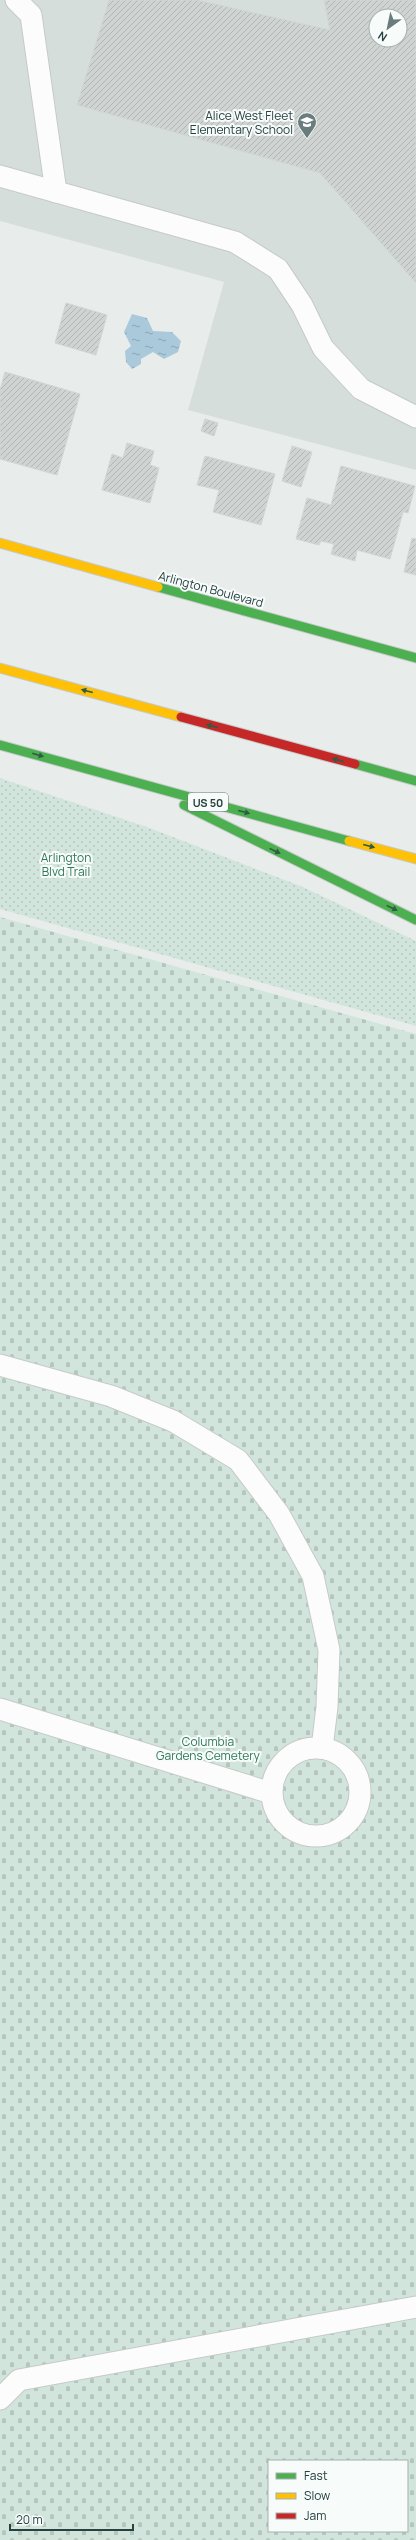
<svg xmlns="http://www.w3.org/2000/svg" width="416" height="2540" font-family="Manrope,sans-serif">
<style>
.built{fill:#d6dedc;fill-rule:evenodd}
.cemetery{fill:url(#cemetery-stones);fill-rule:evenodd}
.park{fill:url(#park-dots)}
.water{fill:url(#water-ripples)}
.building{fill:url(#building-hatch);stroke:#d0d6d5;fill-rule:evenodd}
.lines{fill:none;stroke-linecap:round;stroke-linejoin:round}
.lane-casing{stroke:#c5cac9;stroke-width:23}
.fast-casing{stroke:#c4cac9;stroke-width:11}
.slow-casing{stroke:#c4cac9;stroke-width:11}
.jam-casing{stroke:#c4cac9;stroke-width:11}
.lane{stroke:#fcfcfc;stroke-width:21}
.fast{stroke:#4caf50;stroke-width:9}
.slow{stroke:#ffc107;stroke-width:9}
.jam{stroke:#c62828;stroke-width:9}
.oneway{fill:#2f5c44}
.labels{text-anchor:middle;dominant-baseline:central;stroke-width:4;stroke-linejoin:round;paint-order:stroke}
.shield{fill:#f7fbfa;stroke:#647978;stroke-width:1}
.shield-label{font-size:11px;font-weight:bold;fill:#254140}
.poi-label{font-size:12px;fill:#254140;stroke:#f7fbfa;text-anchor:end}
.street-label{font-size:12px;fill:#254140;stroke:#f7fbfa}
.park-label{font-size:12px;fill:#2f785c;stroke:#f7fbfa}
</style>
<defs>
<pattern id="cemetery-stones" width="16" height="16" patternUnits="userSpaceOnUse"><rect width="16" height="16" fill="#d2e5dc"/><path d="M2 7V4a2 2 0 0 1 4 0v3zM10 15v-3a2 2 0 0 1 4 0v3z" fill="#b4c6be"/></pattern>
<pattern id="park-dots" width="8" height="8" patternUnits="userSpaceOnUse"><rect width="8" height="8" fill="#d2e5dc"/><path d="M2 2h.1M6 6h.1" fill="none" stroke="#b4c6be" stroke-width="1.8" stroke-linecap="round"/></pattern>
<pattern id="water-ripples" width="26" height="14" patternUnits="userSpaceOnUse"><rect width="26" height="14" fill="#aac9da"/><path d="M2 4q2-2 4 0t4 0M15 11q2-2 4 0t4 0" fill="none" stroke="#8aa5b2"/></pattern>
<pattern id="building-hatch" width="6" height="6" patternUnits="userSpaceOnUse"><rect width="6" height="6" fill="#cfd4d3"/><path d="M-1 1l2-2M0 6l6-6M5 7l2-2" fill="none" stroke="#b2b7b6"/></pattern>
</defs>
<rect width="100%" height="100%" fill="#e8edec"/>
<path class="built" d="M0 0H416V470L188 410 224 282 0 221ZM376 16H400V40H376Z"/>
<path class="cemetery" d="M0 917 416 1034V2540H0ZM269 2461H407V2531H269Z"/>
<path class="park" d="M0 778 147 827 303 887 416 941V1026L0 909Z"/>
<path class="water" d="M132 314 147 318 153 331 172 332 181 341 178 352 164 359 153 352 141 359V364L132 369 126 362 125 351 131 346 124 332Z"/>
<g class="building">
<path d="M109 0H197L330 30 324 0H416V283L320 173 77 105ZM376 16H400V40H376Z"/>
<path d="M66 303 107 315 96 355 55 343Z"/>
<path d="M5 372 80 394 57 475 0 459V390Z"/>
<path d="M205 419 218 423 214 436 201 431Z"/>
<path d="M127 443 154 451 150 465 159 468 150 503 102 490 112 454 123 458Z"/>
<path d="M292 446 312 452 301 487 282 481Z"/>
<path d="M205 456 275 474 261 525 213 512 219 490 197 485Z"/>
<path d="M341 466 415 486 408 513 403 512 390 559 357 550 355 561 331 554 334 544 321 541 319 545 296 539 307 498 331 505Z"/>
<path d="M412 538 416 539V575L404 572Z"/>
</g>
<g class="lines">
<defs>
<g id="lane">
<path d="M16 0 31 15 56 192"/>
<path d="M0 176 235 242 278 269 302 305 323 348 361 389 416 417"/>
<path d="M0 1365 111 1396 173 1421 238 1460 279 1514 313 1576 329 1650 327 1707 322 1748"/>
<path d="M0 1709 271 1793"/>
<circle cx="316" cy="1792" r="44"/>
<path d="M0 2399 19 2380 416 2307"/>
</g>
<g id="fast">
<path d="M158 587 416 658"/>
<path d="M0 745 349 841"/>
<path d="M355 764 416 781"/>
<path d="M184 805 416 920"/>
</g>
<g id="slow">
<path d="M0 543 158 587"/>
<path d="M0 668 181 717"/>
<path d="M349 841 416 859"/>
</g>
<path id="jam" d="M181 717 355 764"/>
</defs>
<use href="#lane" class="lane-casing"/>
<use href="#fast" class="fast-casing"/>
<use href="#slow" class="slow-casing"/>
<use href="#jam" class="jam-casing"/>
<use href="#lane" class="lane"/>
<use href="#fast" class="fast"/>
<use href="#slow" class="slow"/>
<use href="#jam" class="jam"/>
</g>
<defs><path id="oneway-solid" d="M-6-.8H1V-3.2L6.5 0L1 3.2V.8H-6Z"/></defs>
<g class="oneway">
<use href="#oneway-solid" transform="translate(87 691) rotate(-165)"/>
<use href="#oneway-solid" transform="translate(212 726) rotate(-165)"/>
<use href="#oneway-solid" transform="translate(38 755) rotate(16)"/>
<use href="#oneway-solid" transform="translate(338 760) rotate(-165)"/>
<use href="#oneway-solid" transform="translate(244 812) rotate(15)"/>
<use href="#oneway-solid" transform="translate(369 846) rotate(15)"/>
<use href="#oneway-solid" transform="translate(275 851) rotate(26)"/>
<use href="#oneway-solid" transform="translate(392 908) rotate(26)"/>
</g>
<defs>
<symbol id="school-pin" viewBox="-11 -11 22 30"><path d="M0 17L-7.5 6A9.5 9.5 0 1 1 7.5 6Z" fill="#697d7c" stroke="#f7fbfa"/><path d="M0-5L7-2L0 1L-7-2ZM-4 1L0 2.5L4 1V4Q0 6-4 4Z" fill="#fff"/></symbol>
</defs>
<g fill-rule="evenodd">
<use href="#school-pin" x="296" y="111" width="22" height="30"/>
</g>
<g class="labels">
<rect class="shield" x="188" y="793" width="40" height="18" rx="3"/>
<g class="shield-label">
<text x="208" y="802">US 50</text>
</g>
<g class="poi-label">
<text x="293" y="115">Alice West Fleet<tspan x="293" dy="14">Elementary School</tspan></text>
</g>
<g class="street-label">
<text transform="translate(211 589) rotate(15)">Arlington Boulevard</text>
</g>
<g class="park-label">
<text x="66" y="857">Arlington<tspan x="66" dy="14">Blvd Trail</tspan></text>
<text x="208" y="1741">Columbia<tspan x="208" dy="14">Gardens Cemetery</tspan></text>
</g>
</g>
<rect x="268" y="2460" width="140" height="72" fill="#f7fbfa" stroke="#a3b1b0"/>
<rect x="276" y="2473" width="20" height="6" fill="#4caf50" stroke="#a3b1b0"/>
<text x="304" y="2480" font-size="12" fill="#254140">Fast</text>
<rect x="276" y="2493" width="20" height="6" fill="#ffc107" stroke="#a3b1b0"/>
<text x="304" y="2500" font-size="12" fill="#254140">Slow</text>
<rect x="276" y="2513" width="20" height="6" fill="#c62828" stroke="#a3b1b0"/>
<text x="304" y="2520" font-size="12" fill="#254140">Jam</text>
<g transform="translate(388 28) rotate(213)"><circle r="19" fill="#f7fbfa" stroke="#a3b1b0"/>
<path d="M0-3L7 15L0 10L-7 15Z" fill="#697d7c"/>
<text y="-6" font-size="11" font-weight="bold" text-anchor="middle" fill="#254140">N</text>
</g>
<path d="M10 2524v6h123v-6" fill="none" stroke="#254140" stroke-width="2"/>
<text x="16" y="2524" font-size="12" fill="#254140" stroke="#f7fbfa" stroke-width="3" paint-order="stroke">20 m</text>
</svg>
